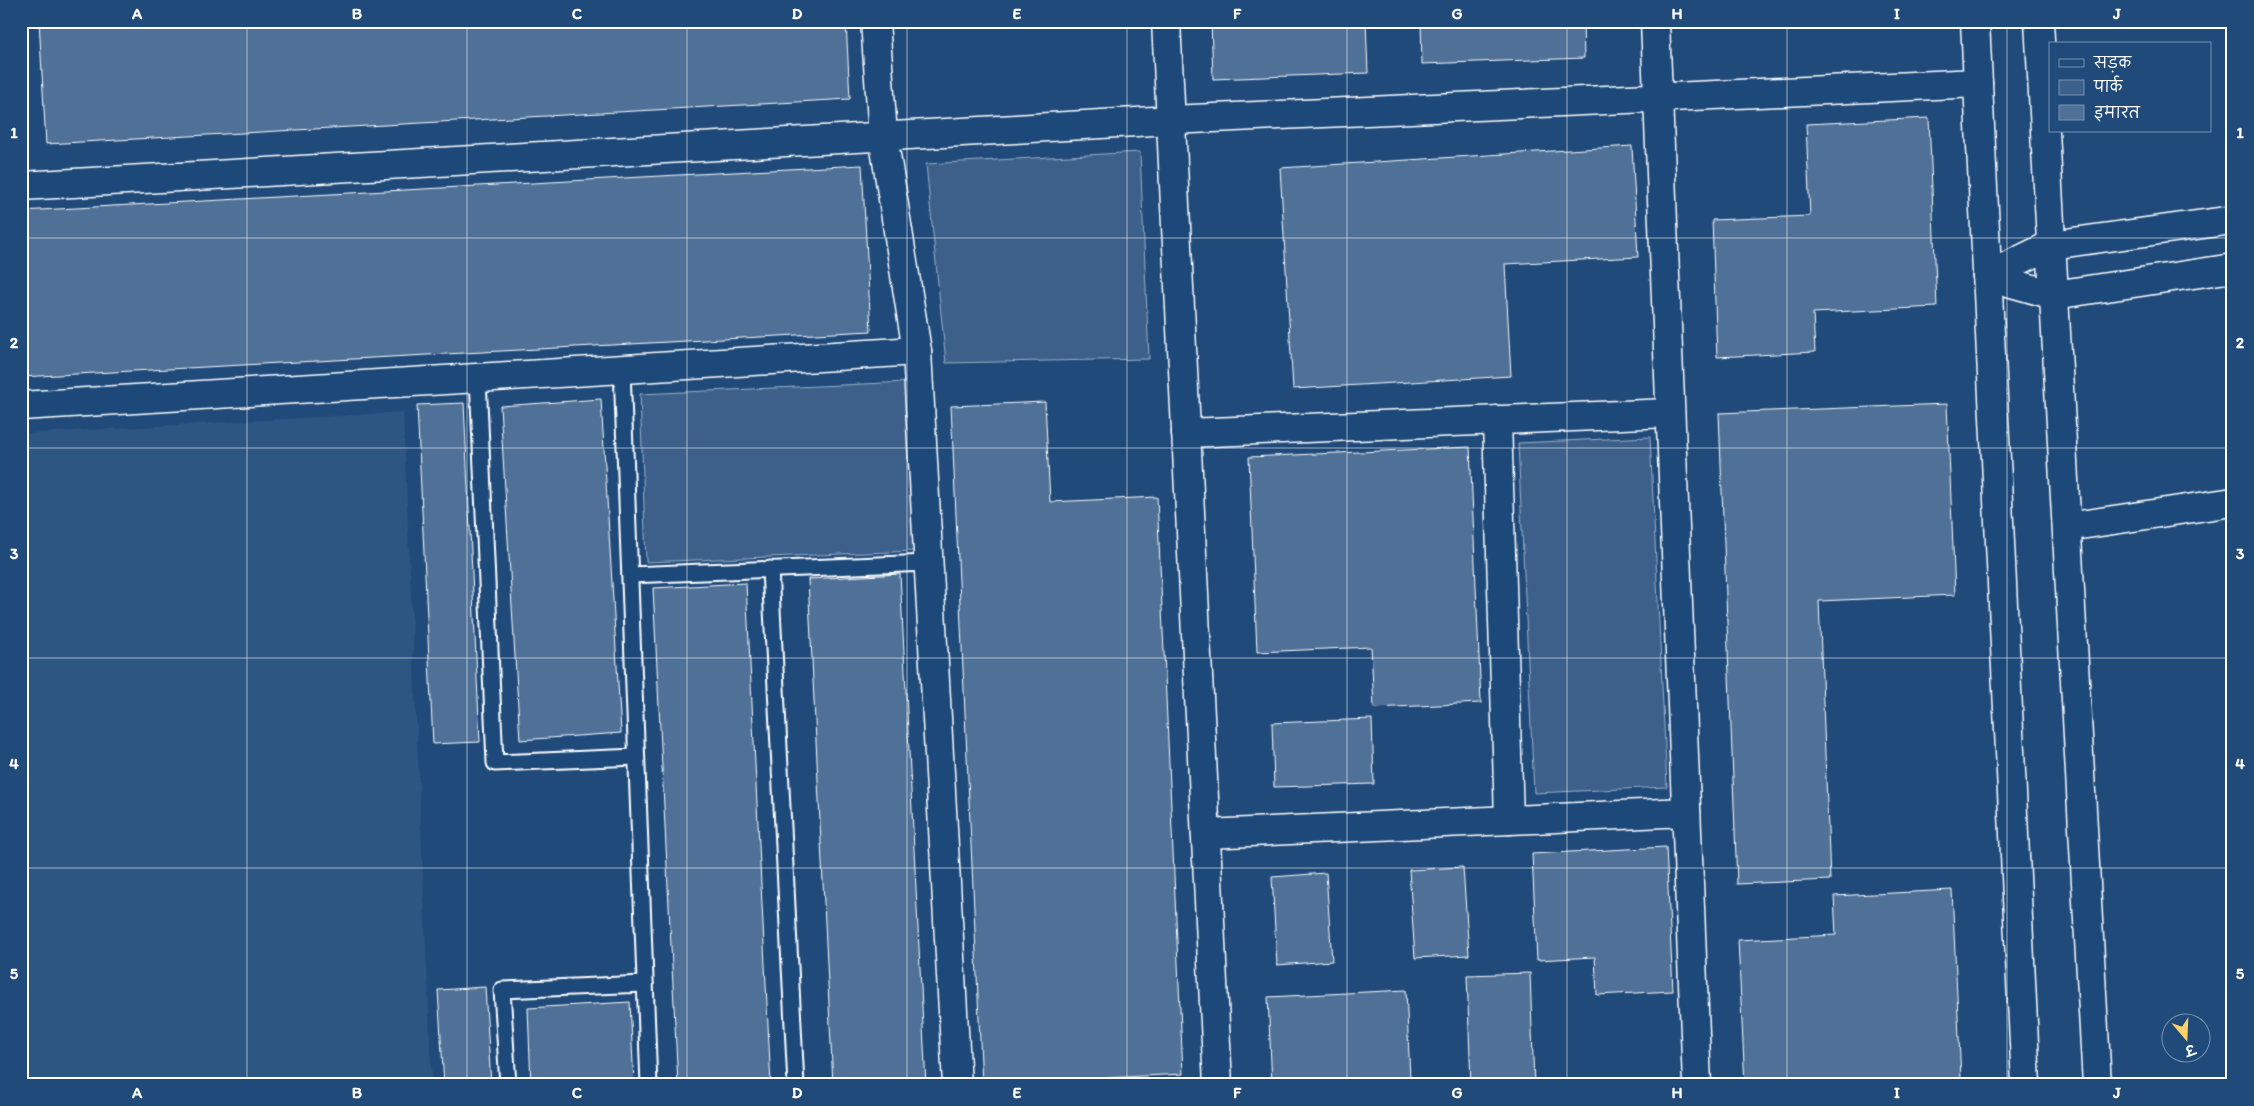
<svg xmlns="http://www.w3.org/2000/svg" width="2254" height="1106" font-family="Itim,'Playpen Sans Deva',sans-serif">
<style>
.built{fill:#2e5683}
.green{fill:#3c618b;stroke:#9eb0c5}
.building{fill:#507197;stroke:#fff}
.lines{fill:none;stroke-linecap:round;stroke-linejoin:round}
.lane-casing{stroke:#fff;stroke-width:19}
.street-casing{stroke:#fff;stroke-width:31}
.secondary-casing{stroke:#fff;stroke-width:31}
.lane{stroke:#1f4a7a;stroke-width:15}
.street{stroke:#1f4a7a;stroke-width:28}
.secondary{stroke:#1f4a7a;stroke-width:28}
.grid{fill:none;stroke:#fff;stroke-width:1;stroke-opacity:0.55}
.neatline{fill:none;stroke:#fff;stroke-width:2}
.grid-label{font-size:16px;text-anchor:middle;font-weight:bold;fill:#fff}
</style>
<rect width="100%" height="100%" fill="#1f4a7a"/>
<filter id="ink" filterUnits="userSpaceOnUse"><feTurbulence type="fractalNoise" baseFrequency=".02" numOctaves="2"/><feDisplacementMap in="SourceGraphic" scale="10" xChannelSelector="R" yChannelSelector="G"/><feConvolveMatrix kernelMatrix="1 2 1 2 8 2 1 2 1" color-interpolation-filters="sRGB"/></filter>
<g filter="url(#ink)">
<path class="built" d="M403 412 432 1085H21V434Z"/>
<g class="green">
<path d="M1140 152 1149 359 946 363 926 164Z"/>
<path d="M908 382 915 551 646 562 640 394Z"/>
<path d="M1650 437 1667 787 1534 793 1518 443Z"/>
</g>
<g class="building">
<path d="M39 21H846L850 99 46 144Z"/>
<path d="M1211 21H1366L1368 73 1213 79Z"/>
<path d="M1421 21H1583L1584 58 1422 64Z"/>
<path d="M1929 118 1937 307 1813 313 1815 352 1717 357 1712 220 1810 216 1806 124Z"/>
<path d="M1632 146 1638 257 1505 264 1511 376 1293 389 1280 168Z"/>
<path d="M862 165 871 331 21 377V211Z"/>
<path d="M601 399 621 733 520 740 500 406Z"/>
<path d="M1045 402 1050 502 1157 497 1183 1074 1065 1080V1085H982L951 406Z"/>
<path d="M464 403 480 742 433 744 417 405Z"/>
<path d="M1947 404 1955 595 1819 601 1830 880 1737 884 1719 413Z"/>
<path d="M1470 447 1481 703 1374 708 1371 647 1257 652 1249 457Z"/>
<path d="M900 574 926 1085H833L808 579Z"/>
<path d="M746 583 771 1085H678L653 588Z"/>
<path d="M1372 719 1374 784 1274 787 1272 723Z"/>
<path d="M1666 847 1673 991 1597 995 1595 957 1537 960 1532 854Z"/>
<path d="M1463 867 1469 955 1415 958 1409 870Z"/>
<path d="M1326 873 1332 961 1277 965 1272 877Z"/>
<path d="M1952 890 1961 1079 1843 1085H1745L1738 940 1836 935 1834 896Z"/>
<path d="M1530 973 1534 1085H1471L1467 975Z"/>
<path d="M485 987 491 1085H444L438 990Z"/>
<path d="M1406 990 1410 1078 1272 1085 1268 997Z"/>
<path d="M630 1002 634 1085H531L528 1008Z"/>
</g>
<g class="lines">
<defs>
<g id="lane">
<path d="M622 369 649 1085"/>
<path d="M478 378 495 763 636 757"/>
<path d="M770 569 796 1085"/>
<path d="M630 575 928 563"/>
<path d="M508 1085 502 990 645 984"/>
</g>
<g id="street">
<path d="M875 21 883 136 917 351 957 1085"/>
<path d="M1166 21 1218 1085"/>
<path d="M1655 21 1697 1085"/>
<path d="M21 186 1171 120 1978 83"/>
<path d="M21 406 917 351"/>
<path d="M1497 420 1509 820"/>
<path d="M1186 433 1670 413"/>
<path d="M2067 527 2233 502"/>
<path d="M1206 834 1686 812"/>
</g>
<g id="secondary">
<path d="M1975 21 2026 1085"/>
<path d="M2039 21 2097 1085"/>
<path d="M1987 276 2051 245 2233 220"/>
<path d="M1987 276 2054 295 2233 268"/>
</g>
</defs>
<use href="#lane" class="lane-casing"/>
<use href="#street" class="street-casing"/>
<use href="#secondary" class="secondary-casing"/>
<use href="#lane" class="lane"/>
<use href="#street" class="street"/>
<use href="#secondary" class="secondary"/>
</g>
</g>
<path class="grid" d="M247 21V1085M467 21V1085M687 21V1085M907 21V1085M1127 21V1085M1347 21V1085M1567 21V1085M1787 21V1085M2007 21V1085M21 238H2233M21 448H2233M21 658H2233M21 868H2233"/>
<rect width="2254" height="1106" fill="none" stroke="#1f4a7a" stroke-width="55"/>
<rect x="2049" y="42" width="162" height="90" fill="#1f4a7a" stroke="#7992af"/>
<rect x="2059" y="59" width="25" height="8" fill="#1f4a7a" stroke="#7992af"/>
<text x="2094" y="68" font-size="15" fill="#ffffff">सड़क</text>
<rect x="2059" y="80" width="25" height="15" fill="#3c618b" stroke="#7992af"/>
<text x="2094" y="92" font-size="15" fill="#ffffff">पार्क</text>
<rect x="2059" y="105" width="25" height="15" fill="#507197" stroke="#7992af"/>
<text x="2094" y="118" font-size="15" fill="#ffffff">इमारत</text>
<g transform="translate(2186 1038) rotate(161)"><circle r="24" fill="#1f4a7a" stroke="#7992af"/>
<path d="M0-4L9 19L0 12L-9 19Z" fill="#ffd166"/>
<text y="-8" font-size="14" font-weight="bold" text-anchor="middle" fill="#ffffff">उ</text>
</g>
<rect x="28" y="28" width="2198" height="1050" class="neatline"/>
<g class="grid-label">
<text x="137" y="19">A</text>
<text x="357" y="19">B</text>
<text x="577" y="19">C</text>
<text x="797" y="19">D</text>
<text x="1017" y="19">E</text>
<text x="1237" y="19">F</text>
<text x="1457" y="19">G</text>
<text x="1677" y="19">H</text>
<text x="1897" y="19">I</text>
<text x="2117" y="19">J</text>
<text x="14" y="138">1</text>
<text x="2240" y="138">1</text>
<text x="14" y="348">2</text>
<text x="2240" y="348">2</text>
<text x="14" y="559">3</text>
<text x="2240" y="559">3</text>
<text x="14" y="769">4</text>
<text x="2240" y="769">4</text>
<text x="14" y="979">5</text>
<text x="2240" y="979">5</text>
<text x="137" y="1098">A</text>
<text x="357" y="1098">B</text>
<text x="577" y="1098">C</text>
<text x="797" y="1098">D</text>
<text x="1017" y="1098">E</text>
<text x="1237" y="1098">F</text>
<text x="1457" y="1098">G</text>
<text x="1677" y="1098">H</text>
<text x="1897" y="1098">I</text>
<text x="2117" y="1098">J</text>
</g>
</svg>
